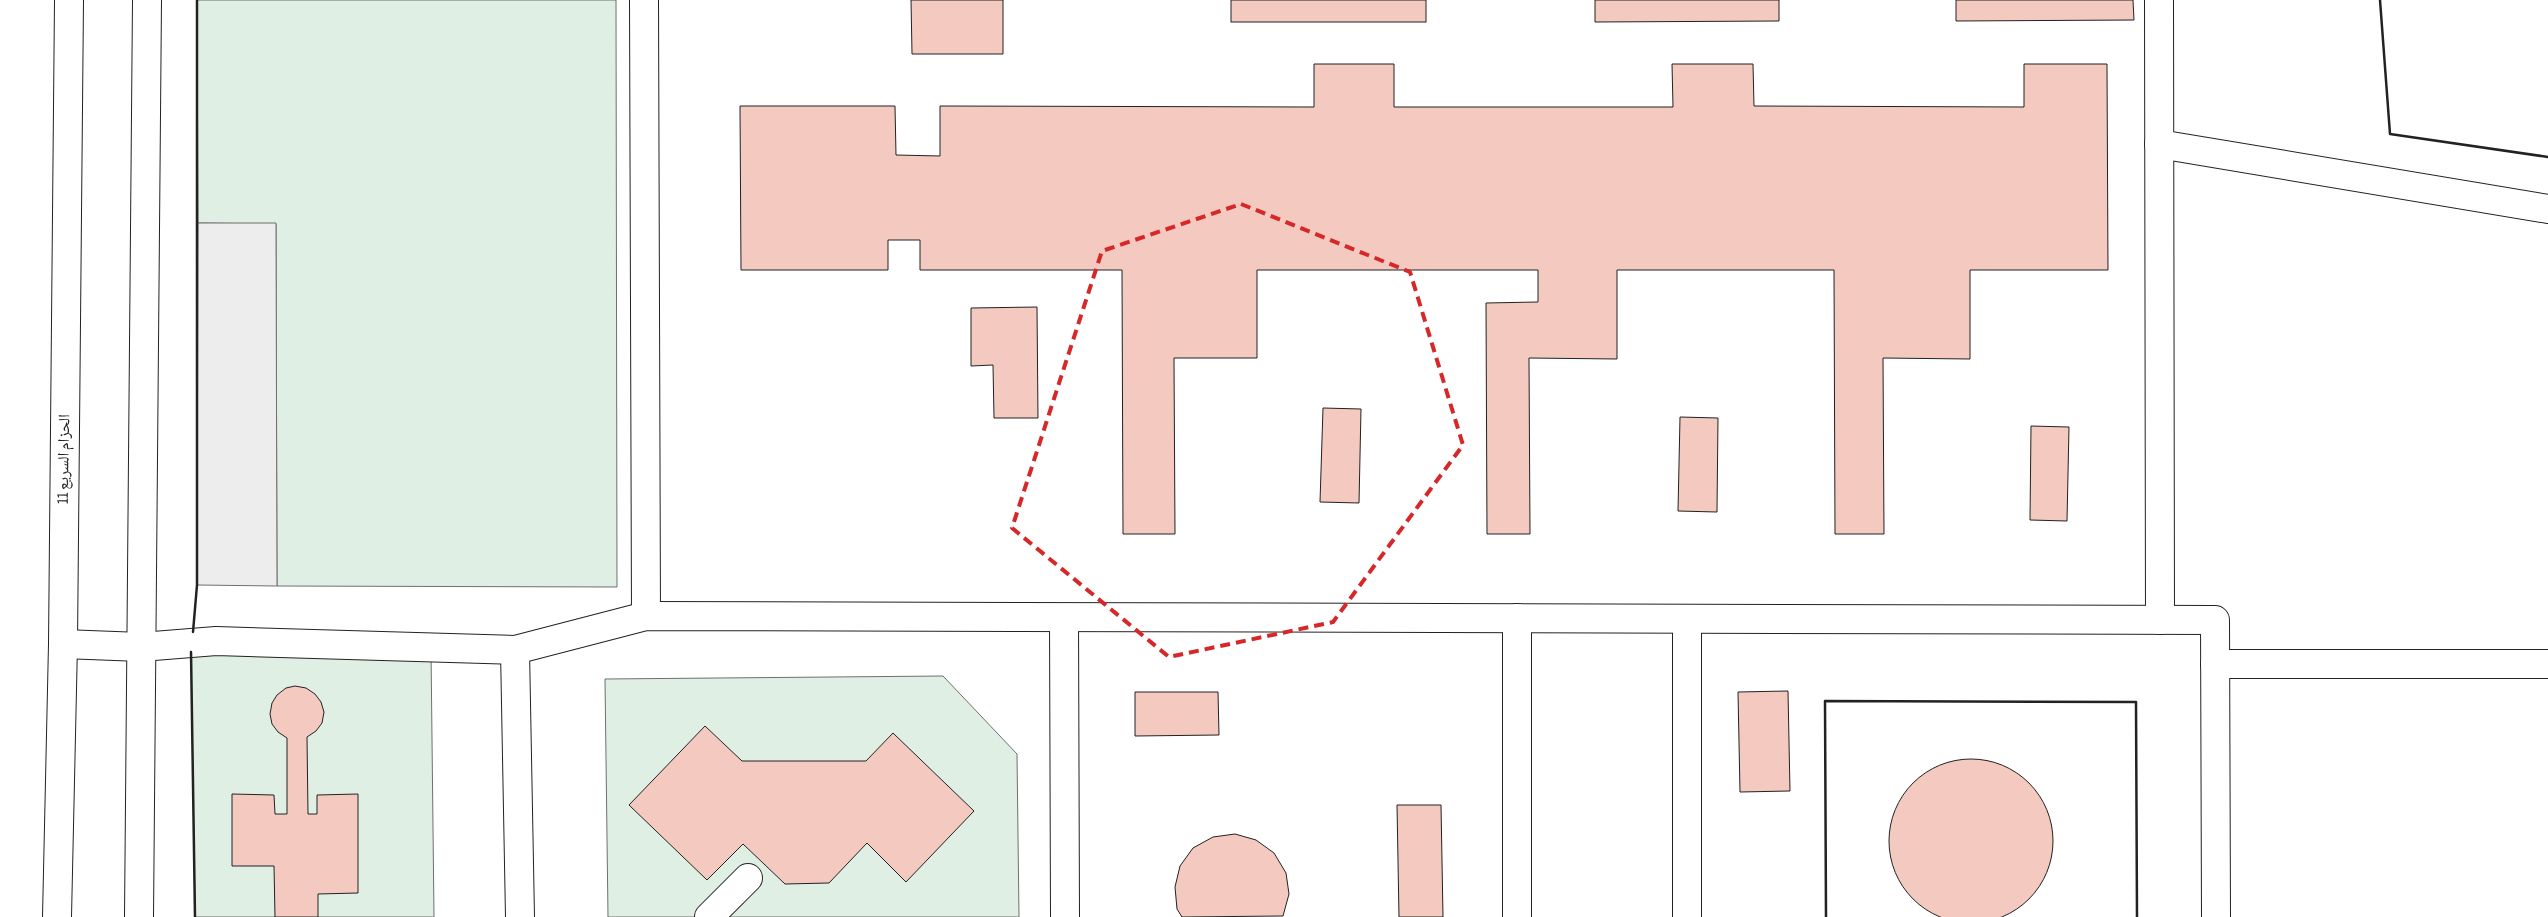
<svg xmlns="http://www.w3.org/2000/svg" width="2548" height="917" font-family="'Sofia Sans Condensed','Noto Naskh Arabic',sans-serif">
<style>
.green{fill:#e0efe3;stroke:#6f6f6f}
.parking{fill:#ededed;stroke:#6f6f6f}
.building{fill:#f3c9c0;stroke:#222}
.lines{fill:none;stroke-linecap:round;stroke-linejoin:round}
.minor-casing{stroke:#222;stroke-width:30}
.highway-casing{stroke:#222;stroke-width:30}
.minor{stroke:#fff;stroke-width:28}
.highway{stroke:#fff;stroke-width:28}
.wall{stroke:#222;stroke-width:2.5}
.marked{fill:none;stroke:#d62828;stroke-width:4;stroke-dasharray:10 6;stroke-linejoin:round}
.labels{text-anchor:middle;dominant-baseline:central;stroke-width:4;stroke-linejoin:round;paint-order:stroke}
.street-label{font-size:16px;fill:#222;stroke:#fff}
</style>
<rect width="100%" height="100%" fill="#fff"/>
<g class="green">
<path d="M197 0H616L617 587 277 586 276 224 198 223Z"/>
<path d="M431 649 434 917H195L191 650Z"/>
<path d="M943 676 1017 754 1019 917H608L605 679Z"/>
</g>
<path class="parking" d="M198 223H276L277 586 197 585Z"/>
<g class="building">
<path d="M911 0H1003V54H912Z"/>
<rect x="1231" y="0" width="195" height="22"/>
<path d="M1595 0H1779V21L1595 22Z"/>
<path d="M1956 0H2133L2134 20 1956 21Z"/>
<path d="M1314 64H1394V107H1673L1672 64H1753L1754 106 2024 107V64H2107L2108 270H1970V359L1883 358 1884 534H1835L1834 270H1617V359L1529 358 1530 534H1487L1486 303 1538 302V270H1257V358H1174L1175 534H1123L1122 270H920V240H888V270H741L740 106H895L896 155 940 156V106L1314 107Z"/>
<path d="M1037 307 1038 418H994L993 365 971 366V308Z"/>
<path d="M1323 408 1361 409 1359 503 1320 502Z"/>
<path d="M1680 417 1718 418 1717 512 1678 511Z"/>
<path d="M2031 426 2069 427 2067 521 2030 520Z"/>
<path d="M295 686 306 688 315 694 321 702 324 712 322 723 316 731 307 737 308 814H317V795L358 794V893L318 894V917H275L274 866H232V794L274 795 275 814H287V738L278 732 272 724 270 714 272 703 277 695 286 688Z"/>
<path d="M1788 691 1790 791 1740 792 1738 692Z"/>
<path d="M1135 692H1218L1219 735 1135 736Z"/>
<path d="M705 726 742 761H866L893 733 974 811 906 882 867 843 829 883 785 884 743 844 707 880 629 805Z"/>
<circle cx="1971" cy="841" r="82"/>
<path d="M1397 805H1441L1443 917H1399Z"/>
<path d="M1235 834 1256 840 1274 853 1286 873 1289 894 1283 916 1182 917 1177 909 1175 887 1180 866 1193 848 1213 837Z"/>
</g>
<g class="lines">
<defs>
<g id="minor">
<path d="M644 0 646 616"/>
<path d="M2159 0 2160 620"/>
<path d="M2159 144 2548 209"/>
<path d="M1064 618 1065 917"/>
<path d="M1517 618V917"/>
<path d="M1687 619V917"/>
<path d="M63 644 141 647 216 641 515 650 646 616 2215 620 2216 917"/>
<path d="M515 650 520 917"/>
<path d="M2215 664H2548"/>
<path d="M139 917 147 0"/>
<path d="M709 917 748 878"/>
</g>
<path id="highway" d="M57 917 63 644 69 0"/>
</defs>
<use href="#minor" class="minor-casing"/>
<use href="#highway" class="highway-casing"/>
<use href="#minor" class="minor"/>
<use href="#highway" class="highway"/>
<g class="wall">
<path d="M2380 0 2390 134 2548 157"/>
<path d="M193 632 197 585V0"/>
<path d="M191 652 195 917"/>
<path d="M1826 917 1825 701 2136 702 2137 917"/>
</g>
</g>
<path class="marked" d="M1241 204 1410 272 1463 445 1333 622 1169 657 1012 528 1102 251Z"/>
<g class="labels">
<g class="street-label">
<text transform="translate(64 459) rotate(-89)">الحزام السريع 11</text>
</g>
</g>
</svg>
